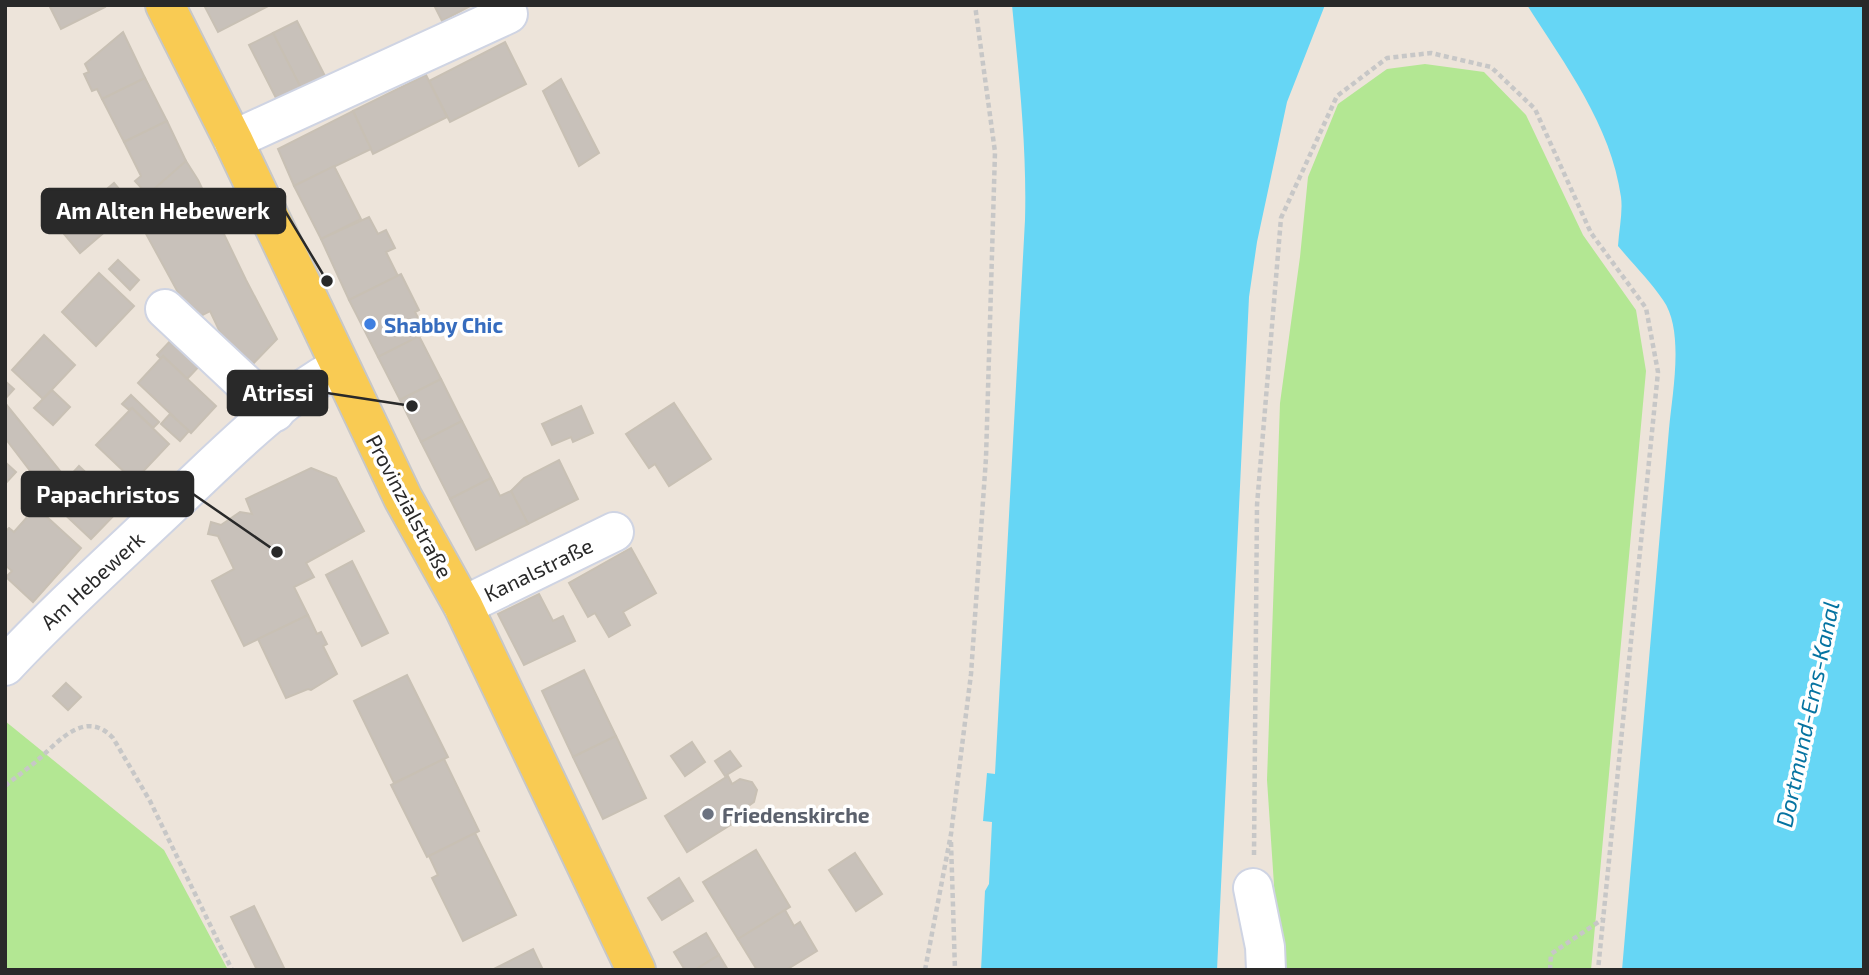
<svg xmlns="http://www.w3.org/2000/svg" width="1869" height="975" font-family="'Exo 2',sans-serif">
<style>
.green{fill:#b3e793}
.water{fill:#66d6f5}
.building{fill:#c8c1ba;stroke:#c8c0b4;stroke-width:2}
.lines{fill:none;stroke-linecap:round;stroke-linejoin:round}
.minor-casing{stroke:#cfd4e3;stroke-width:42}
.major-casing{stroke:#c7c7c7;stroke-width:42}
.path{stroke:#c7c7c7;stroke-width:4.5;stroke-dasharray:5 3.5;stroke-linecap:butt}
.minor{stroke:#fff;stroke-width:38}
.major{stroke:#f9cb53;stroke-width:38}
.shop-dot{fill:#3f7fe0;stroke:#fff;stroke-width:2.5}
.worship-dot{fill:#6b7280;stroke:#fff;stroke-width:2.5}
.labels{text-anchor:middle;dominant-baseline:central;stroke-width:7;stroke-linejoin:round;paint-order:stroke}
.shop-label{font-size:21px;font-weight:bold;fill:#366cbe;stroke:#fff;text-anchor:start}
.street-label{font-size:21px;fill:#292929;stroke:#fff}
.worship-label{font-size:21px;font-weight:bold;fill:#5b616d;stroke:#fff;text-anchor:start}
.water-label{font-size:23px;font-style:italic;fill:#0573a1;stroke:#fff}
.leader{fill:none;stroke:#292929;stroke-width:2.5}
.callout-dot{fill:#292929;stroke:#fff;stroke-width:2.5}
.callout{fill:#292929;stroke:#292929;stroke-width:2.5}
.callout-label{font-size:23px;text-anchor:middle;font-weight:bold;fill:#fff}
</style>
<rect width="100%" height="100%" fill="#ede4da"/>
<g class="green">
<path d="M1425 64 1484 72 1526 115 1583 235 1636 310 1646 371 1591 970H1277L1276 915 1267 780 1280 403 1300 257 1308 177 1338 104 1387 69Z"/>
<path d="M5 721 164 850 228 970H5Z"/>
</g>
<g class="water">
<path d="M1012 5H1325L1287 102 1257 242 1249 297 1217 970H981L985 891 989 884 992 822 983 821 987 773 995 774 1025 220C1027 148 1019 77 1012 5Z"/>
<path d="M1527 5H1864V970H1622L1669 429C1672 394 1685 331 1663 300 1650 281 1633 264 1618 246 1619 230 1623 212 1621 197 1611 125 1565 65 1527 5Z"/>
</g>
<g class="building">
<path d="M49 5H104L105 7 61 29Z"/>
<path d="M204 5H270L218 32Z"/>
<path d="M434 5H472L442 21Z"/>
<path d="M297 21 326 78 302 90 273 33Z"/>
<path d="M123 32 145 78 102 99 97 89 92 91 84 74 89 72 85 64Z"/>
<path d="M273 33 302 90 278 102 249 45Z"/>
<path d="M505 42 526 84 450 122 429 81Z"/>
<path d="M426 75 447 117 373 154 353 111Z"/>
<path d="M145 78 167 121 124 142 102 99Z"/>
<path d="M561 79 599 153 579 166 543 91Z"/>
<path d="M353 111 371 149 294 186 278 149Z"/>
<path d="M167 121 186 161 148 195 135 181 141 176 124 142Z"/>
<path d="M186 161 198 180 246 280 277 339 247 370 214 339 220 332 210 311 193 320 138 219 130 210Z"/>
<path d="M334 166 361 219 321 239 294 186Z"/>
<path d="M114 183 134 207 80 253 60 229Z"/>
<path d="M369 217 378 234 386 230 395 248 386 252 398 276 349 300 321 239Z"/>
<path d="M118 260 139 280 130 290 109 269Z"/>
<path d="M99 273 134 306 96 346 62 312Z"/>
<path d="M401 274 419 310 415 312 426 333 378 357 349 300Z"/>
<path d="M44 335 75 365 43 399 12 370Z"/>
<path d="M175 336 203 362 187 379 163 356 161 359 157 355Z"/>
<path d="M419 336 441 379 400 400 378 357Z"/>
<path d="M163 356 216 406 191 433 138 383Z"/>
<path d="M441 379 462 421 421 442 400 400Z"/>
<path d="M5 381 14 389 5 399Z"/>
<path d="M52 390 70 407 53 425 34 408Z"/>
<path d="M131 395 159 422 153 428 132 408 129 410 122 404Z"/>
<path d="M5 403 77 492 60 510 5 438Z"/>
<path d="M674 403 711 459 669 486 655 464 649 468 626 434Z"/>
<path d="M581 406 593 433 573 442 571 437 552 445 542 424Z"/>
<path d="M132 408 169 444 134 481 96 445Z"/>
<path d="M170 414 189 431 180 441 161 424Z"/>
<path d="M462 421 491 478 450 499 421 442Z"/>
<path d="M559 460 578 499 528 524 511 491 524 478Z"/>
<path d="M5 462 16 472 5 484Z"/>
<path d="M79 466 122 507 91 539 60 510 77 492 67 479Z"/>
<path d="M311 468 336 478 364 531 306 563 314 577 294 587 308 615 244 646 212 581 234 569 218 536 208 534 211 522 221 525 240 512 252 514 246 499Z"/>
<path d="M491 478 500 496 511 491 528 524 476 550 450 499Z"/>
<path d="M36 507 81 548 33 602 6 577 12 571 5 565V532L9 528 14 532Z"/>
<path d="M631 548 656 593 623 612 630 625 609 637 595 613 588 617 569 583Z"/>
<path d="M352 561 388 633 362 646 326 575Z"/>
<path d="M539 594 553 621 563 616 575 641 524 665 498 614Z"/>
<path d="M308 615 317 634 321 632 327 644 323 646 337 674 311 690 308 689 286 698 258 639Z"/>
<path d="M584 670 616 736 573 757 542 691Z"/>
<path d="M407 675 448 757 394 783 354 701Z"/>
<path d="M66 683 81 697 68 710 53 696Z"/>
<path d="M616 736 646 798 603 819 573 757Z"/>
<path d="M692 742 705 762 685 776 671 756Z"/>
<path d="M730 751 741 766 725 776 715 761Z"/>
<path d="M444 759 479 831 427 857 391 785Z"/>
<path d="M728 776 732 784 740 779 752 782 757 790 754 802 747 807 751 812 687 852 665 816Z"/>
<path d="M475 833 516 915 463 941 432 878 438 875 429 856Z"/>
<path d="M756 850 790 907 738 939 703 882Z"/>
<path d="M855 853 882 894 856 911 829 870Z"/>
<path d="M679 878 693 901 662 920 648 898Z"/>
<path d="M254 906 285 970H257L231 917Z"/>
<path d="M785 910 794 926 800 922 817 951 786 970H757L738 939Z"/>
<path d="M706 933 719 955 695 970H685L674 952Z"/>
<path d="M533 949 543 970H492Z"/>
<path d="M719 955 728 970H695Z"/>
</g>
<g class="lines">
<defs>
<g id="minor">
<path d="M233 140 508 14 504 5"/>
<path d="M165 309 275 412"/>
<path d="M463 606 614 532"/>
<path d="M5 666C57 610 114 559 170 506 223 457 275 401 339 367"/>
<path d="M1253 888 1265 947 1266 970"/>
</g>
<path id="major" d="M165 5 233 140 403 498 463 606 636 970"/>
</defs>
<use href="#minor" class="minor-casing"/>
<use href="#major" class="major-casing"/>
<g class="path">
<path d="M5 786C17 776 29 768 40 758 60 740 86 709 113 738L150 801 232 970"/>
<path d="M951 842 955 970"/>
<path d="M1254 855 1257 505 1281 218 1337 96 1387 58 1431 53 1491 67 1535 109 1591 233 1646 308 1658 372 1598 970"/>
<path d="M925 970 951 834 971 674 986 458 995 152 975 5"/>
<path d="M1550 970 1551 954 1603 919"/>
</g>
<use href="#minor" class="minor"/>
<use href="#major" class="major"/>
</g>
<circle class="shop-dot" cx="370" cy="324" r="7"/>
<circle class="worship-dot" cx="708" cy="814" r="7"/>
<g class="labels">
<g class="shop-label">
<text x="384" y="324">Shabby Chic</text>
</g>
<g class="street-label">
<text transform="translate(410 506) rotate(62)">Provinzialstraße</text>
<text transform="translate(538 569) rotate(-26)">Kanalstraße</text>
<text transform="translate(92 580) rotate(-43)">Am Hebewerk</text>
</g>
<g class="worship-label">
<text x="722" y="814">Friedenskirche</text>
</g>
<g class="water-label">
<text transform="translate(1807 714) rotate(-78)">Dortmund-Ems-Kanal</text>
</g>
</g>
<path class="leader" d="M327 281L285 211M412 406L327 393M277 552L193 494"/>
<g class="callout-dot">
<circle cx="327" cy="281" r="7"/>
<circle cx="412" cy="406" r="7"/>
<circle cx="277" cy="552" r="7"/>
</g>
<g class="callout">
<rect x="42" y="189" width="243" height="44" rx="7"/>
<rect x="228" y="371" width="99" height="44" rx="7"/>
<rect x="22" y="472" width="171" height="44" rx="7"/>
</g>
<g class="callout-label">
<text x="163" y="219">Am Alten Hebewerk</text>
<text x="278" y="401">Atrissi</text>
<text x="108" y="503">Papachristos</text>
</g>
<rect width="1869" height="975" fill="none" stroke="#292929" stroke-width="14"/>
</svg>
